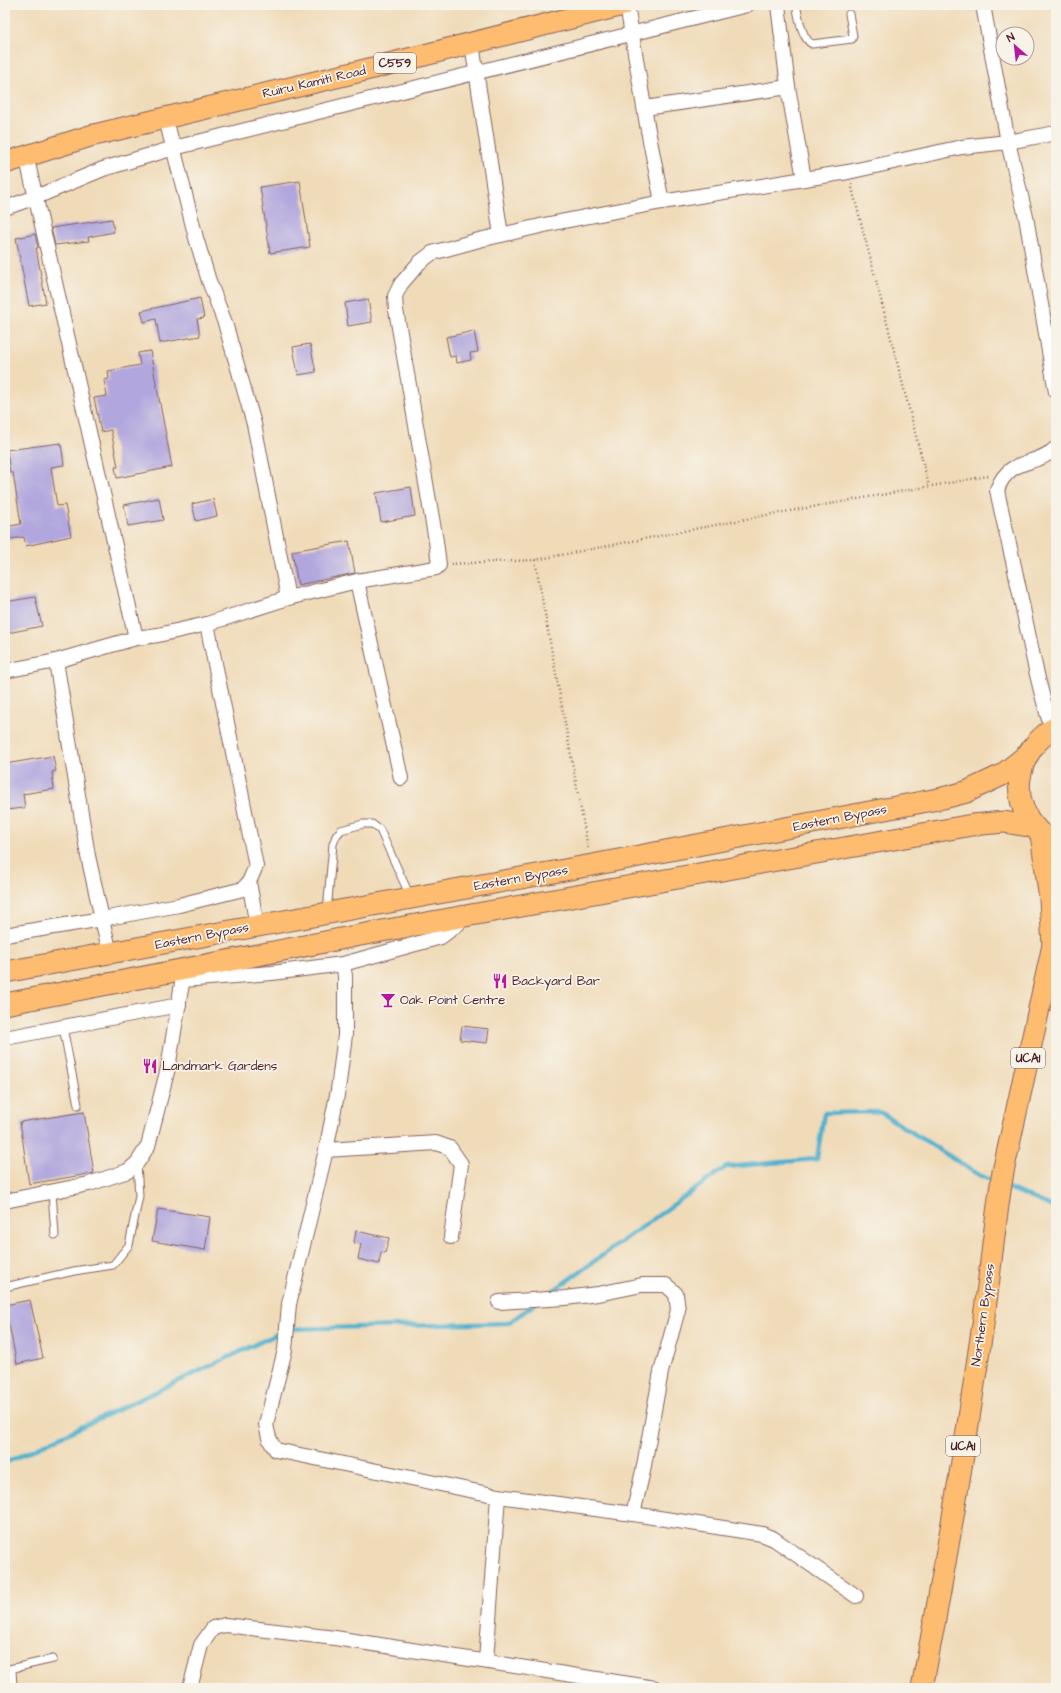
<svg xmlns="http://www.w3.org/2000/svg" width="1061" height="1693" font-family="'Architects Daughter',sans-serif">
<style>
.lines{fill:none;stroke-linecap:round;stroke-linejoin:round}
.stream{stroke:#4fb1ce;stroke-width:4.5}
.building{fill:#b1a7de}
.service-casing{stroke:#84615d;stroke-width:9}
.minor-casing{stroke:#84615d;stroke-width:16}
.primary-casing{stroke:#84615d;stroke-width:23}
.path{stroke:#84615d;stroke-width:2.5;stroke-dasharray:1 3;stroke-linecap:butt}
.service{stroke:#fff;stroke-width:7}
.minor{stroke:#fff;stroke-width:14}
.primary{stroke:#fdbc6f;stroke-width:21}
.labels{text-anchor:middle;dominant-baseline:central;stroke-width:3.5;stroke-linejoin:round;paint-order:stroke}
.shield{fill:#f7f3e8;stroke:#7e5f64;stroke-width:1}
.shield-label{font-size:12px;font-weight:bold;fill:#4a1f2b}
.street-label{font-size:13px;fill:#4a1f2b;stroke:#f7f3e8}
.poi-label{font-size:13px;fill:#4a1f2b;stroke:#f7f3e8;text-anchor:start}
</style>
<rect width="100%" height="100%" fill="#f7f3e8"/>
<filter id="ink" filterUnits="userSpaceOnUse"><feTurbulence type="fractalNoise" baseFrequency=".025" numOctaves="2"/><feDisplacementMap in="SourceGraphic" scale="8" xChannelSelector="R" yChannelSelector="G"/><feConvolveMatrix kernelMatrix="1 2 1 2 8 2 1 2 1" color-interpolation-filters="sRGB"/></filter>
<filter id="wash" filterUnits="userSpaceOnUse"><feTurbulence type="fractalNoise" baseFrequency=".012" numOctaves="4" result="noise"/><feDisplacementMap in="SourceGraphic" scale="16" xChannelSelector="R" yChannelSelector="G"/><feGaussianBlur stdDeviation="0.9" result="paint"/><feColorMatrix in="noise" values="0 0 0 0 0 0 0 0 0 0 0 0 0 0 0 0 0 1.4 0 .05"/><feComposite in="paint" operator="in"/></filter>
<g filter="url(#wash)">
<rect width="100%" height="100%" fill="#f0dbb9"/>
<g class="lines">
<g class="stream">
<path d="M1006 1187 1056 1208"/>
<path d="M547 1295 726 1167 817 1159 824 1113 880 1112 979 1175 995 1182"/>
<path d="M5 1463 288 1329 508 1323 535 1304"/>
</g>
</g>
<g id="blocks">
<g class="building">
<path d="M300 181 310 247 270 253 260 187Z"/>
<path d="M112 219 114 232 88 237 89 241 55 245 51 228Z"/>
<path d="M35 234 38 248H36L46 303 29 306 16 238Z"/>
<path d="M200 298 204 318 197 319 200 336 160 343 156 319 144 322 141 311Z"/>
<path d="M368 299 372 322 348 326 345 303Z"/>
<path d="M474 331 478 352 470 353 471 360 457 363 456 356 450 357 446 337Z"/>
<path d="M310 344 316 372 298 375 293 347Z"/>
<path d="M150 351 172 467 117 478 115 467H118L111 430 101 432 94 398 107 396 104 380 109 379 108 371 140 365 138 353Z"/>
<path d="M61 443 64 465 51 467 57 506 65 505 71 536 26 546 24 537 5 540V527L21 524 13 473H10L7 450Z"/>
<path d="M411 487 415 516 381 522 376 493Z"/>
<path d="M159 498 163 520 128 526 124 505Z"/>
<path d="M213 499 217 516 196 521 192 504Z"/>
<path d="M349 541 355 573 298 585 292 551Z"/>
<path d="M35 597 42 626 8 633 5 617V602Z"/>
<path d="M53 756 56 771 52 772 54 789 23 794 25 808 5 810V764Z"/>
<path d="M462 1026 489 1029 487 1043 460 1040Z"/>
<path d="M84 1112 94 1173 29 1184 20 1122Z"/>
<path d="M158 1209 210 1217 205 1250 152 1241Z"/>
<path d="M356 1231 389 1238 385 1253 381 1252 379 1264 358 1259 361 1244 354 1243Z"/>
<path d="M30 1300 43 1358 17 1364 5 1305Z"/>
</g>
</g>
</g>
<g filter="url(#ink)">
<use href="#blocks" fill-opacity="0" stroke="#84615d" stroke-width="1"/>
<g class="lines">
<defs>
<g id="service">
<path d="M796 5C799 16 801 38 812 44L852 39 853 36 849 14"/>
<path d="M327 911 333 844 336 836 341 830 363 824H372L380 830 410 896"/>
<path d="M63 1027 78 1105"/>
<path d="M52 1192 55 1235"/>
<path d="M5 1287 74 1271 113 1265 129 1245 139 1196 137 1163"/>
<path d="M12 1669 13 1688"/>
<path d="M5 1670 53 1659"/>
</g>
<g id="minor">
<path d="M627 5 647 125 662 202"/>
<path d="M778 5 788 87 804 179"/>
<path d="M983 5 1008 142 1026 217 1056 392"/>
<path d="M472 44 501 235"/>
<path d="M645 108 788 87"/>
<path d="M166 119 196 238 209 281 225 323 254 424 288 598"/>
<path d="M26 155 136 638 158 635 207 624"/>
<path d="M5 208 36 197 103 169 174 148 747 5"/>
<path d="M357 581 401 778"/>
<path d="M56 661 88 856 102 919 179 905 243 889 249 882 256 866 207 624 288 598 357 581 436 568 439 565 436 541 396 310 395 296 401 284 419 263 432 253 479 240 549 224 662 202 848 172 962 147 1008 142 1056 133"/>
<path d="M5 671 56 661 136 638"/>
<path d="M1052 729C1036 680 1028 630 1017 580 1011 550 1003 520 997 490 1009 456 1036 467 1056 448"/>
<path d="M249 882 257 926"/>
<path d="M5 935 102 919 110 953"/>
<path d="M343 964 441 937 458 924 463 916"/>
<path d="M183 980 272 973 343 964 345 976V1035L338 1090 326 1150 289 1304 285 1350 266 1424C268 1434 269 1442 276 1450L498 1496 486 1661"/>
<path d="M5 1038 179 1005"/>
<path d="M326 1150 436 1143 450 1148 461 1164 451 1237"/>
<path d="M5 1201 89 1184 128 1171 137 1163 148 1146 168 1068 184 971"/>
<path d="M499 1302 565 1298 598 1294 642 1285H666L676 1294 678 1310 661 1372 643 1471 633 1514"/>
<path d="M498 1496 633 1514 762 1534 774 1539 856 1596"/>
<path d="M190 1688 201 1645 213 1628 225 1625 335 1638 655 1688"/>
</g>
<g id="primary">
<path d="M5 163 90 136 357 72 623 5"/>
<path d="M1056 727C1019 748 1006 795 1036 829 1042 835 1049 839 1056 843"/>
<path d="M1041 834 1050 900 1053 945"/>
<path d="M5 972 592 865 943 798 966 792 1002 775 1027 755"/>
<path d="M5 1004 371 933 972 825 1004 822 1035 827"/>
<path d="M922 1688C945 1569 965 1450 982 1331 990 1278 994 1225 1003 1172L1053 945 1056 938"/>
</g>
</defs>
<use href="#service" class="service-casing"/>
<use href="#minor" class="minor-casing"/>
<use href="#primary" class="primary-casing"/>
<g class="path">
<path d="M851 184 929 486"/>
<path d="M535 560 588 848"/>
<path d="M451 564 535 560 767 515 988 476"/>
</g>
<use href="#service" class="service"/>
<use href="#minor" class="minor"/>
<use href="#primary" class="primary"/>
</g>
</g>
<defs>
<symbol id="restaurant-bare" viewBox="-9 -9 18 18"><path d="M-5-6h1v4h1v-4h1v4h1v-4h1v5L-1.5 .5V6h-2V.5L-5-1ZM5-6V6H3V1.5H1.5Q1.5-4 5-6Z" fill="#b5179e" stroke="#f7f3e8" stroke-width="2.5" paint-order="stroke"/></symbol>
<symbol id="bar-bare" viewBox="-9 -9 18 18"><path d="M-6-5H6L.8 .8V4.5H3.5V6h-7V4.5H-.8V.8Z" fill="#b5179e" stroke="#f7f3e8" stroke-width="2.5" paint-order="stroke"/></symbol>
</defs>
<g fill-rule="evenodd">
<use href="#restaurant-bare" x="489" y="970" width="22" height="22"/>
<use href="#bar-bare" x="377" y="989" width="22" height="22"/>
<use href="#restaurant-bare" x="139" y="1055" width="22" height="22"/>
</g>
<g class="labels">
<g class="shield">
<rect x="374" y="53" width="42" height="20" rx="3"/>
<rect x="1011" y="1048" width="34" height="20" rx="3"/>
<rect x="946" y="1436" width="34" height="20" rx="3"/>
</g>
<g class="shield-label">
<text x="395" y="63">C559</text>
<text x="1028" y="1058">UCA1</text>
<text x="963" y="1446">UCA1</text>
</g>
<g class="street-label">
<text transform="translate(314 82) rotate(-13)">Ruiru Kamiti Road</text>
<text transform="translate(840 818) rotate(-11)">Eastern Bypass</text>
<text transform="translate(521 878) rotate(-10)">Eastern Bypass</text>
<text transform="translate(202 936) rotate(-11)">Eastern Bypass</text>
<text transform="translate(983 1315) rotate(-82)">Northern Bypass</text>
</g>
<g class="poi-label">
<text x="512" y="981">Backyard Bar</text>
<text x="400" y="1000">Oak Point Centre</text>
<text x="162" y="1066">Landmark Gardens</text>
</g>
</g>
<rect width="1061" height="1693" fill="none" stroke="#f7f3e8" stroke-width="20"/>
<g transform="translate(1015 46) rotate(332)"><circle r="19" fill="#f7f3e8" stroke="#b29e9c"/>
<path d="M0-3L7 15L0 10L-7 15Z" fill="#b5179e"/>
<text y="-6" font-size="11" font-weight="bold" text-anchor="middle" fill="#4a1f2b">N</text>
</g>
</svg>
